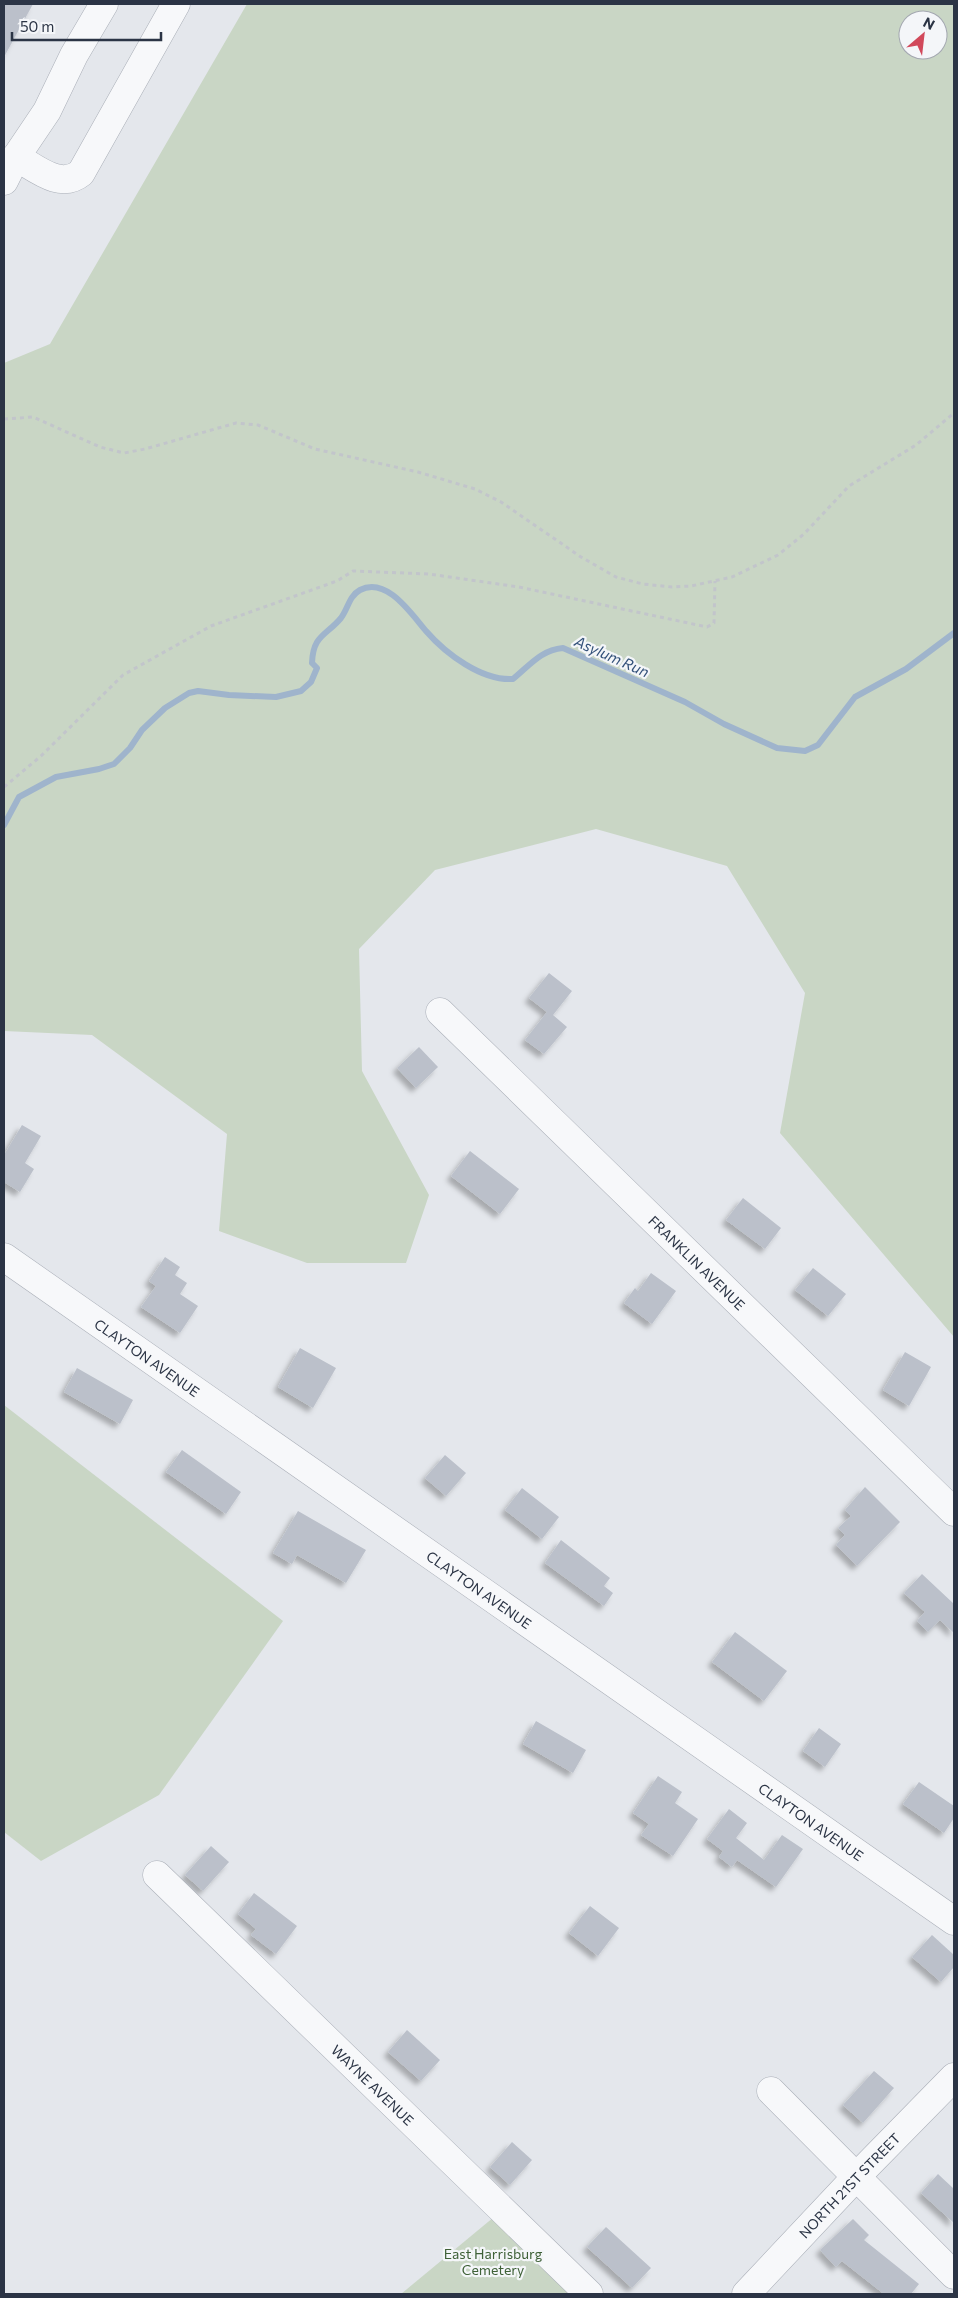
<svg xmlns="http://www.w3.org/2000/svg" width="958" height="2298" font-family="Commissioner,sans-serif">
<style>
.green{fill:#c9d6c5;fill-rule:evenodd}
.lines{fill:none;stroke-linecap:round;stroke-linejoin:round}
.stream{stroke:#9fb4cc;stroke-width:6}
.building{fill:#bbc0ca;filter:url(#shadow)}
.minor-casing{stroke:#a9aeb7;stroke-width:29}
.path{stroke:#c2c5cb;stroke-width:3;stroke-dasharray:4 4;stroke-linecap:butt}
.minor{stroke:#f7f8fa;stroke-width:28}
.labels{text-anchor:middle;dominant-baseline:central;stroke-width:4.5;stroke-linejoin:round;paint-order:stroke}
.street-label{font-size:14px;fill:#2b3445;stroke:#f4f6f9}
.park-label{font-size:14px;fill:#3f6138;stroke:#f4f6f9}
.water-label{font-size:15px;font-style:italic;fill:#34527a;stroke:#f4f6f9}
</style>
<defs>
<filter id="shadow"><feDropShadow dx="-4.5" dy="4.5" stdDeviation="2.5" flood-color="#0004"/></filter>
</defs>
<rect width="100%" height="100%" fill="#e4e7ec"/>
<g class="green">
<path d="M247 4H954V1337L780 1133 805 993 727 866 596 829 435 870 359 949 362 1071 429 1195 406 1263H307L219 1231 227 1134 92 1035 4 1031V363L50 344ZM908 20H938V50H908Z"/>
<path d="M4 1405 283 1621 159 1795 41 1861 4 1832Z"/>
<path d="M494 2217 575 2294H401Z"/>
</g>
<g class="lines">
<path class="stream" d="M4 825 19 797 56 777 99 769 114 764 130 748 142 730 165 708 189 693 198 691 229 695 276 697 301 691 311 682 317 668 312 663C313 635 326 636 341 618 348 609 349 596 360 590 387 576 412 615 426 631 446 654 482 681 513 679 530 665 541 650 563 648L685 702 724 724 777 748 805 751 818 745 855 697 906 669 954 633"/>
</g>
<g class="building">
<path d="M4 4H33L4 57Z"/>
<path d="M549 973 572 991 553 1015 567 1027 544 1054 525 1040 547 1012 529 998Z"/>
<path d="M419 1047 438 1067 416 1088 397 1068Z"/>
<path d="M22 1125 41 1136 25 1163 34 1169 20 1192 4 1182V1155Z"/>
<path d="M470 1151 519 1189 500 1214 451 1176Z"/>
<path d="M743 1198 781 1228 765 1249 726 1220Z"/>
<path d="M165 1257 180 1267 175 1275 187 1283 180 1294 198 1306 180 1333 141 1307 156 1286 149 1281Z"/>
<path d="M813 1268 846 1294 828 1316 795 1290Z"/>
<path d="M651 1273 676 1291 652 1324 624 1303 635 1288 638 1291Z"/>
<path d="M300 1348 336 1368 313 1408 278 1387Z"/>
<path d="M905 1352 931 1367 909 1406 883 1390Z"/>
<path d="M77 1368 133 1400 120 1424 64 1392Z"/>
<path d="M182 1450 241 1492 226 1514 166 1472Z"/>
<path d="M445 1455 466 1473 446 1496 425 1478Z"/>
<path d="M865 1487 900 1522 857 1566 836 1545 845 1535 838 1528 851 1516 845 1510Z"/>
<path d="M522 1488 559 1517 542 1539 505 1510Z"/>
<path d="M298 1511 366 1550 346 1583 297 1555 292 1564 273 1553Z"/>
<path d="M561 1540 610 1578 604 1586 613 1593 604 1606 545 1563Z"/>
<path d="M922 1574 954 1604V1633L940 1620 928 1632 917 1621 925 1612 904 1593Z"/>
<path d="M735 1632 787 1671 764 1701 712 1662Z"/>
<path d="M536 1721 586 1750 573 1773 523 1744Z"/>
<path d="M819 1728 841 1744 825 1767 803 1751Z"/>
<path d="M658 1776 682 1792 675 1803 698 1819 673 1856 641 1835 649 1824 633 1813Z"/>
<path d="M919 1782 954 1806V1818L944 1833 903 1804Z"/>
<path d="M729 1809 747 1823 736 1838 764 1860 782 1835 803 1849 776 1887 737 1860 732 1867 719 1857 723 1851 707 1839Z"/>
<path d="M211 1846 229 1862 203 1891 185 1875Z"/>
<path d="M254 1893 297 1926 276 1954 251 1935 256 1929 238 1914Z"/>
<path d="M590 1906 619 1928 598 1956 569 1933Z"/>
<path d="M932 1935 954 1955V1967L941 1982 912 1957Z"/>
<path d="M407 2030 440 2060 421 2081 388 2052Z"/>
<path d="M874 2071 894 2088 863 2123 843 2105Z"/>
<path d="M512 2142 532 2160 510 2185 490 2167Z"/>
<path d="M938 2174 954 2189V2223L921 2193Z"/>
<path d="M853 2219 869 2235 864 2240 919 2284 911 2294H884L842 2261 836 2267 820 2250Z"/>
<path d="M606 2227 651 2268 632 2288 587 2247Z"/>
</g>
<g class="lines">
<defs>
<g id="minor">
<path d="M16 157C36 168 60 190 81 173L176 4"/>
<path d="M4 181 16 157 47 111 74 55 104 4"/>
<path id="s1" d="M440 1012 954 1512"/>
<path id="s2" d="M4 1257 954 1921"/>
<path id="s3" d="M157 1875 589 2294"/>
<path d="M771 2091 954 2275"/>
<path id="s4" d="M746 2294 856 2177 954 2077"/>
</g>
</defs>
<use href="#minor" class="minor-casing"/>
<g class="path">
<path d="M4 419 33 417 100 447 124 453 145 449 236 423 258 425 315 449 418 472 475 489 501 502 581 557 616 577 643 584 672 587 691 586 732 577 778 555 804 534 849 486 916 445 954 413"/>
<path d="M4 787 41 756 123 675 211 626 337 581 353 571 429 574 519 587 707 627 714 623 715 581"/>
</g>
<use href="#minor" class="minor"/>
</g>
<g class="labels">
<g class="street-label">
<text stroke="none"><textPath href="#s1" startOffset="359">FRANKLIN AVENUE</textPath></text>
<text stroke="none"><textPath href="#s2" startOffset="175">CLAYTON AVENUE</textPath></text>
<text stroke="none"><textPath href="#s2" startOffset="580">CLAYTON AVENUE</textPath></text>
<text stroke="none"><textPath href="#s2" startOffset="985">CLAYTON AVENUE</textPath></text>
<text stroke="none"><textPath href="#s3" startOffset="301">WAYNE AVENUE</textPath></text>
<text stroke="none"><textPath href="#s4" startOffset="150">NORTH 21ST STREET</textPath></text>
</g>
<g class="park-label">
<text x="493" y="2253">East Harrisburg<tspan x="493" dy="16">Cemetery</tspan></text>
</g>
<g class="water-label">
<text transform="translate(612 656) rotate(24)">Asylum Run</text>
</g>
</g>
<rect width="958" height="2298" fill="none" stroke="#2b3445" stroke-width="10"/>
<g transform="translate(923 35) rotate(28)"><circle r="24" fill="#f4f6f9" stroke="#a4a8b1"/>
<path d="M0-4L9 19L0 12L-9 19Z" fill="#d1495b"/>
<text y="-8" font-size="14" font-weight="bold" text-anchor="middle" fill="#2b3445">N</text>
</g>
<path d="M12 32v8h149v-8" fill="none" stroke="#2b3445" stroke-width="2.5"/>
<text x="20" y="32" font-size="15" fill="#2b3445" stroke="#f4f6f9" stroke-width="4" paint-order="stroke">50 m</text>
</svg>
